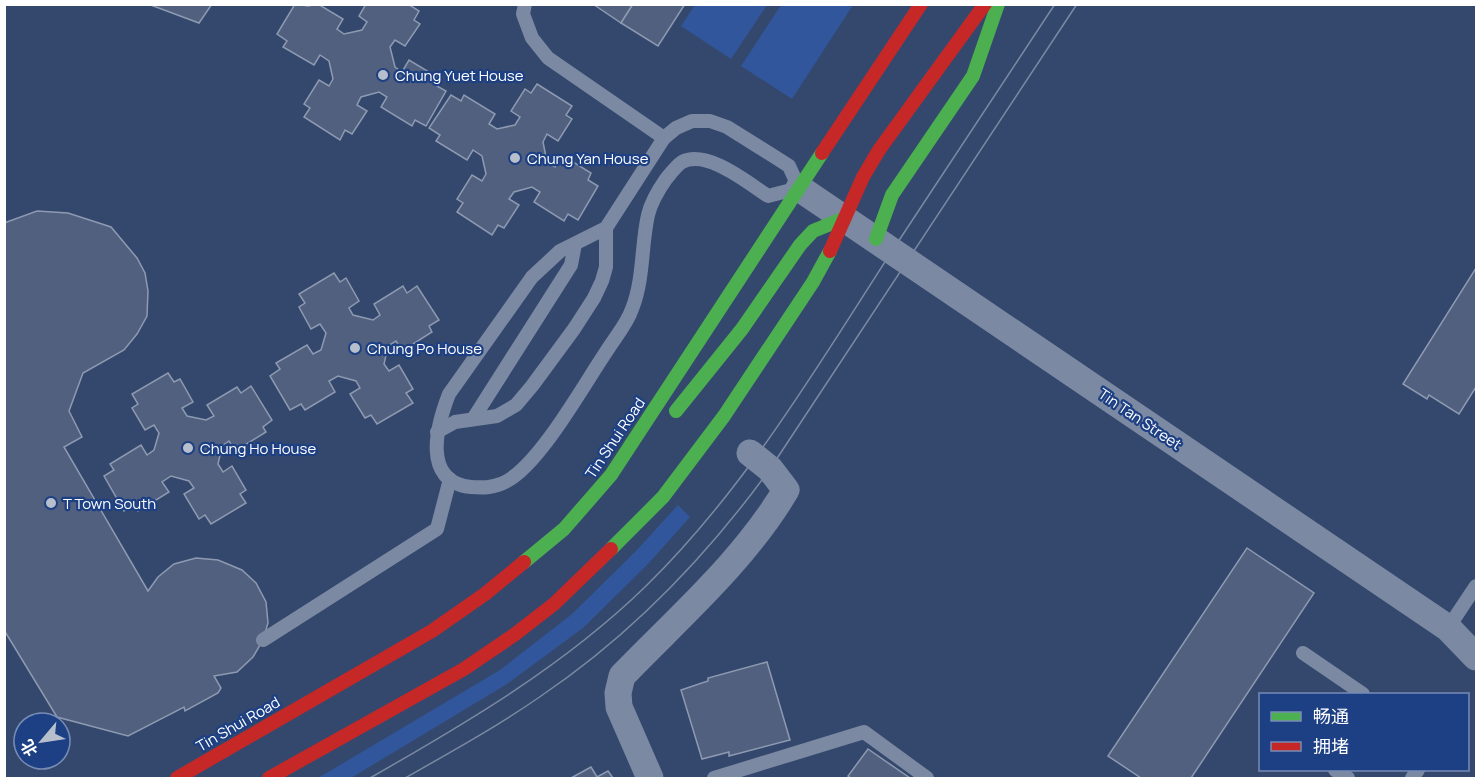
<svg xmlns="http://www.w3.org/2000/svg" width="1481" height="783" font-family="Manrope,'Noto Sans SC',sans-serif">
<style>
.green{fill:#31569b}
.building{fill:#50607e;stroke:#8e9ab1;stroke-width:1.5}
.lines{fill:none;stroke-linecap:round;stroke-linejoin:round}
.lane{stroke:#7b89a3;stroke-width:14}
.street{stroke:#7b89a3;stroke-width:27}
.fast{stroke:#4caf50;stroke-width:14}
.jam{stroke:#c62828;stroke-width:14}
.tram{stroke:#7b89a2;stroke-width:1.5}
.poi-dot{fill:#b8bfcc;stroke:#1d4084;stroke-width:2}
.labels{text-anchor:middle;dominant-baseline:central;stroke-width:4.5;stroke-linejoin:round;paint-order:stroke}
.poi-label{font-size:15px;fill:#fff;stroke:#1d4084;text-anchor:start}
.street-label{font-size:15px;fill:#fff;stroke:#1d4084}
</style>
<rect width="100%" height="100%" fill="#34486d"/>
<g class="green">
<path d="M695 5V4L767 5 731 59 681 26Z"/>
<path d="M781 5H853L792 99 741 66Z"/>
<path d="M678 505 690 517 648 564 583 628 507 684 351 778H318L500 670 572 614 635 552Z"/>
</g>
<g class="building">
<path d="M148 4H212L199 23Z"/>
<path d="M295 4 308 6 318 4 343 19 337 29 344 34 362 30 367 22 359 16 366 4H408L419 11 414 20 420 24 405 46 395 40 390 47 395 67 402 72 409 60 439 78 435 85 446 91 426 126 415 120 412 126 381 107 387 97 379 92 361 97 357 105 367 111 352 134 345 130 340 140 304 117 310 108 304 104 319 80 329 86 333 79 329 61 320 55 314 65 283 47 287 41 277 34Z"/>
<path d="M593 4H633L621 23Z"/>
<path d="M633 4H685L658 46 621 23Z"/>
<path d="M537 84 572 106 566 115 572 119 558 141 547 134 543 142 547 162 555 167 562 155 591 173 588 180 598 186 578 220 568 214 564 221 534 202 540 192 532 187 514 192 509 199 519 205 504 228 498 225 492 235 457 212 463 203 457 199 472 175 482 181 486 174 482 156 473 150 467 160 436 141 440 135 429 128 451 95 461 101 464 95 495 114 489 124 497 129 515 125 520 117 511 111 525 89 531 93Z"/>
<path d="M37 211 68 213 111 227 137 258 145 273 148 291 147 316 137 334 124 350 83 373 69 411 82 437 64 447 148 591 158 577 174 564 196 558 218 560 242 570 256 583 266 602 268 623 263 640 253 657 237 672 214 676 221 688 218 693 185 711 184 707 128 736 57 717 4 630V223Z"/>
<path d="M1476 268V387L1459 414 1429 395 1427 399 1403 384Z"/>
<path d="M334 273 340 282 346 278 359 301 349 308 353 315 373 320 380 315 374 304 403 286 407 293 417 286 439 320 429 326 432 332 402 351 396 341 388 346 384 364 389 371 399 365 413 389 406 393 413 403 377 424 371 415 365 418 350 394 360 388 356 381 338 376 329 381 335 392 305 410 301 404 290 410 270 376 280 369 276 363 307 345 313 354 321 350 326 333 320 324 311 329 299 307 305 303 299 294Z"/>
<path d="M168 373 174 382 180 379 193 402 182 408 187 416 206 420 214 416 207 405 237 387 241 393 251 386 272 420 263 427 266 432 235 451 229 441 222 446 218 464 223 472 232 466 246 490 240 494 246 503 211 524 205 515 199 519 184 494 194 488 189 481 171 476 162 482 169 492 138 511 135 504 124 511 104 476 114 470 110 464 141 445 147 455 154 450 159 433 154 425 145 430 132 408 138 404 132 394Z"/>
<path d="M1247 548 1314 593 1191 778H1141L1108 756Z"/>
<path d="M767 662 790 740 729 756V752L702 759 681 690 708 681V678Z"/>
<path d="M868 749 910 778H851L848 776Z"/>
<path d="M591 767 597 777 608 771 613 778H571Z"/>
</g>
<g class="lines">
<g class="lane">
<path d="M525 4 523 14 532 38 548 58 664 138"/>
<path d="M692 121H710L727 127 775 157 789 166 799 188 768 196C748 183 707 149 682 162 676 166 671 173 666 179 659 189 651 202 648 215 641 246 644 279 632 309 627 324 614 339 606 352 583 386 541 462 507 481 495 488 483 488 471 487 421 482 437 425 449 394L532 277 560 251 606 228 664 138 676 128Z"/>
<path d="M473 419 571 265 575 244"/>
<path d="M437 432 455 422 497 416 516 405 532 386 574 329 594 298 602 281 606 267V228"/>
<path d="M1448 628 1476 586"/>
<path d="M263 640 437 529 450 479"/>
<path d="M1303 653 1363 694"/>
<path d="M1335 770 1348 778"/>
<path d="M714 778 864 732 927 778"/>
<path d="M1412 778 1418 770"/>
</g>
<g class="street">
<path d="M799 188 1448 628 1476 657"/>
<path d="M650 778 619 707 618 693 622 676C679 617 744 561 786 490L770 469 750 453"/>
</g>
<g class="fast">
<path d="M876 239 892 195 973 76 998 4"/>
<path d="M676 411 742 329 800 245 813 231 845 218"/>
<path d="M611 549 663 497 724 416 813 282 830 251"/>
<path d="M524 562 564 529 611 475 822 153"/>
</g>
<g class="jam">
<path d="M822 153 921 4"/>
<path d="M830 251 863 177 879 150 985 4"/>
<path d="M177 778 432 631 485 594 524 562"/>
<path d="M269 778 464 669 514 635 554 604 611 549"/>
</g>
<g class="tram">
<path d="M370 778C468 722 565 665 646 586 746 488 817 367 892 251 946 169 1001 87 1055 4"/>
<path d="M405 778C451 752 498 726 541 696 631 635 707 556 770 469L1077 4"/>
</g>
</g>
<g class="poi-dot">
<circle cx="383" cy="75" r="6"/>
<circle cx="515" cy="158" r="6"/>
<circle cx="355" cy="348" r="6"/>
<circle cx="188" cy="448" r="6"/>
<circle cx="51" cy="503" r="6"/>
</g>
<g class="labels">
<g class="poi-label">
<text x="395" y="75">Chung Yuet House</text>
<text x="527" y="158">Chung Yan House</text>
<text x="367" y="348">Chung Po House</text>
<text x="200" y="448">Chung Ho House</text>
<text x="63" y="503">T Town South</text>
</g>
<g class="street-label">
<text transform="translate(1140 419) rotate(34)">Tin Tan Street</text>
<text transform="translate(615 438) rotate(-56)">Tin Shui Road</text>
<text transform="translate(238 724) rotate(-30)">Tin Shui Road</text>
</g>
</g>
<rect width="1481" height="783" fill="none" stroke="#ffffff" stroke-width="12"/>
<rect x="1259" y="693" width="210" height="78" fill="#1d4084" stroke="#778cb5" stroke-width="1.5"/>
<rect x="1271" y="712" width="30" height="9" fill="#4caf50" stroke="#778cb5" stroke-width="1.5"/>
<text x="1313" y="723" font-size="18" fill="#ffffff">畅通</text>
<rect x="1271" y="742" width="30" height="9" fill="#c62828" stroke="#778cb5" stroke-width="1.5"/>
<text x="1313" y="753" font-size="18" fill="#ffffff">拥堵</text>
<g transform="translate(42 741) rotate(241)"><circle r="28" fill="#1d4084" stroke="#778cb5" stroke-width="1.5"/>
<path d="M0-4.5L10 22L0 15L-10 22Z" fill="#b8bfcc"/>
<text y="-9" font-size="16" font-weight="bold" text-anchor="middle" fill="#ffffff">北</text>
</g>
</svg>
